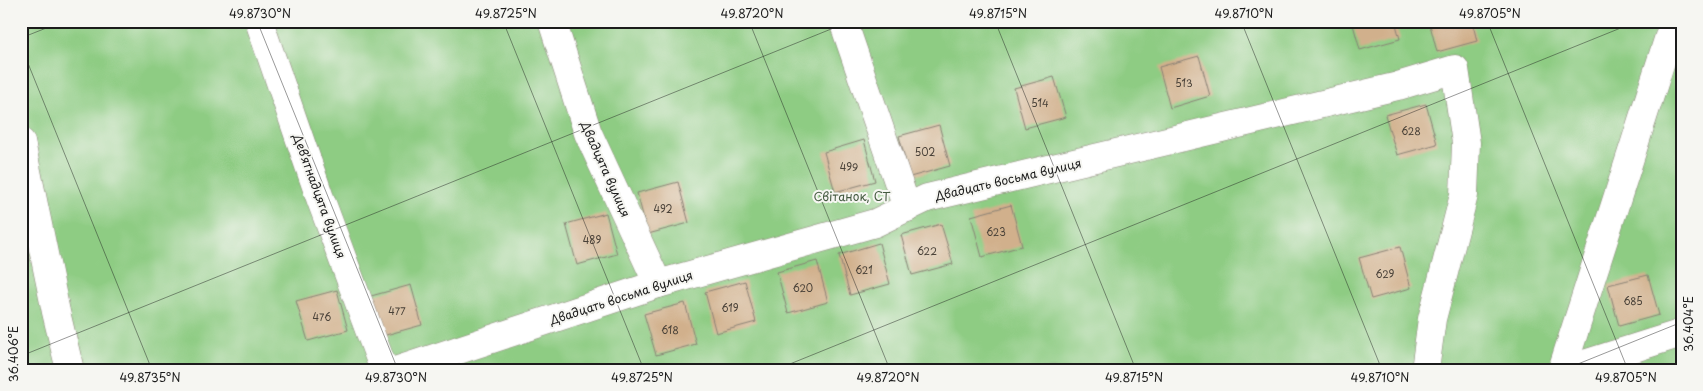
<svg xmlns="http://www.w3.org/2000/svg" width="1703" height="391" font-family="'Playpen Sans',sans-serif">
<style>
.green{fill:#8ecc83;stroke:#557450}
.building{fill:#d1b08c}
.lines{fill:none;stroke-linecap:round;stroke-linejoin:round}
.minor-casing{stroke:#888074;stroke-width:29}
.minor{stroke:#fff;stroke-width:28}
.ticks{fill:none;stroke:#1c1c1c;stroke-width:1;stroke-opacity:0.45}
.labels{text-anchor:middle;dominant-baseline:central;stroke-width:4;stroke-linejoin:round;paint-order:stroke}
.number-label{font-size:10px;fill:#494138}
.street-label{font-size:12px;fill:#1c1c1c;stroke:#f6f6f2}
.park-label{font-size:12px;fill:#445a40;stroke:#f6f6f2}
.neatline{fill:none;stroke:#1c1c1c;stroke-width:2}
.ticks-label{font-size:12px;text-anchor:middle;fill:#1c1c1c}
</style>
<rect width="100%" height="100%" fill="#f6f6f2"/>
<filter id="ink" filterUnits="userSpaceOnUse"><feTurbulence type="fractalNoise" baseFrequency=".02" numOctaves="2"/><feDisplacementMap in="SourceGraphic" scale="10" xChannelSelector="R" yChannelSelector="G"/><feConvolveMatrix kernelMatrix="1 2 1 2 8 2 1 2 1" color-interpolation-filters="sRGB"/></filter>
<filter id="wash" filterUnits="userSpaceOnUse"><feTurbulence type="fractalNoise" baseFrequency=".0096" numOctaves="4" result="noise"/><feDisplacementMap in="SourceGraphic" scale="20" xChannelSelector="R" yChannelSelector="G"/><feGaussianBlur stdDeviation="1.12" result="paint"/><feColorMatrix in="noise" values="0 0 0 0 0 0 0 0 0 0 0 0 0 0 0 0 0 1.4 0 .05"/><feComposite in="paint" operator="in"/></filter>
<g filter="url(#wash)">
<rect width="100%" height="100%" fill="#f3e4cd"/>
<rect class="green" x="21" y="21" width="1661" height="349"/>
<g id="blocks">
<g class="building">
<path d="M1352 21H1395L1400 39 1360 50Z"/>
<path d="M1429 21H1472L1477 41 1437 52Z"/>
<path d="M1199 56 1210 96 1170 108 1159 67Z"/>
<path d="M1054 77 1066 117 1025 128 1014 88Z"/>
<path d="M1426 104 1437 144 1397 155 1385 115Z"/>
<path d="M939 125 950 166 910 177 899 136Z"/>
<path d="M864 140 875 181 835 192 824 152Z"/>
<path d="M678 182 689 223 648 234 637 193Z"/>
<path d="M1011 205 1022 246 982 257 971 216Z"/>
<path d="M606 213 617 254 577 265 566 224Z"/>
<path d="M941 224 953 264 912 275 901 235Z"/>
<path d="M879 243 890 284 850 295 839 255Z"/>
<path d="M1400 247 1411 288 1371 299 1359 258Z"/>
<path d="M817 261 828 302 788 313 777 272Z"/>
<path d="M1648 275 1659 315 1619 326 1608 285Z"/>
<path d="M745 281 756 322 716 333 705 292Z"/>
<path d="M411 285 422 325 382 336 371 296Z"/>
<path d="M337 290 348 330 308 341 296 301Z"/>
<path d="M685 303 696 344 656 355 644 314Z"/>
</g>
</g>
</g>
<g filter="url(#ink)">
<use href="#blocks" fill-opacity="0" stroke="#888074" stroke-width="1"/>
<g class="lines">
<defs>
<g id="minor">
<path d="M259 21 320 198 384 370"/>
<path d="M552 21 588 133 658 284"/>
<path d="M843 21 907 208"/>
<path d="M21 142 56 312 70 370"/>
<path d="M398 370 658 284 875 223 927 198 1398 86 1455 69 1466 143 1464 195 1432 319 1425 370"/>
<path d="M1562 370 1671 30 1682 24"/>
<path d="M1565 370 1682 333"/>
</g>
</defs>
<use href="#minor" class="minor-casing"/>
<use href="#minor" class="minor"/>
</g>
</g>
<path class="ticks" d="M257 21 398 370M503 21 644 370M749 21 890 370M995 21 1136 370M1241 21 1382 370M1487 21 1628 370M21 38 64 21M21 46 152 370M21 356 851 21M775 370 1638 21M1563 370 1682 322"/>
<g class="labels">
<g class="number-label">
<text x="1184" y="82">513</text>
<text x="1040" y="102">514</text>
<text x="1411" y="130">628</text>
<text x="925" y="151">502</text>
<text x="849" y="166">499</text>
<text x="663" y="208">492</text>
<text x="996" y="231">623</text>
<text x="592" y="239">489</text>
<text x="927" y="250">622</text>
<text x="864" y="269">621</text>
<text x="1385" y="273">629</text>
<text x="803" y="287">620</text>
<text x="1633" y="300">685</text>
<text x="730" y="307">619</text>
<text x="397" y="310">477</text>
<text x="322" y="316">476</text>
<text x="670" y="329">618</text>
</g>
<g class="street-label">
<text transform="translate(606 169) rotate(66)">Двадцята вулиця</text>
<text transform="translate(1008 179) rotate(-13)">Двадцать восьма вулиця</text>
<text transform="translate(320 196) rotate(70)">Дев’ятнадцята вулиця</text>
<text transform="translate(621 297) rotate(-18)">Двадцать восьма вулиця</text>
</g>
<g class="park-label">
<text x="852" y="196">Світанок, СТ</text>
</g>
</g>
<rect width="1703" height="391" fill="none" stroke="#f6f6f2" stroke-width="55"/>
<rect x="28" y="28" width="1648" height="336" class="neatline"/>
<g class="ticks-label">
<text x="260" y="18">49.8730°N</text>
<text x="506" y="18">49.8725°N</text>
<text x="752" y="18">49.8720°N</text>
<text x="998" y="18">49.8715°N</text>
<text x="1244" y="18">49.8710°N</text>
<text x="1490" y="18">49.8705°N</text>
<text transform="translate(1689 324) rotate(-90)" y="4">36.404°E</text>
<text transform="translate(14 354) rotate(-90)" y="4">36.406°E</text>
<text x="150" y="382">49.8735°N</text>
<text x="396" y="382">49.8730°N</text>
<text x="642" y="382">49.8725°N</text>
<text x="888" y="382">49.8720°N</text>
<text x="1134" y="382">49.8715°N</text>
<text x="1380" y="382">49.8710°N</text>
<text x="1626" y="382">49.8705°N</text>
</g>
</svg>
